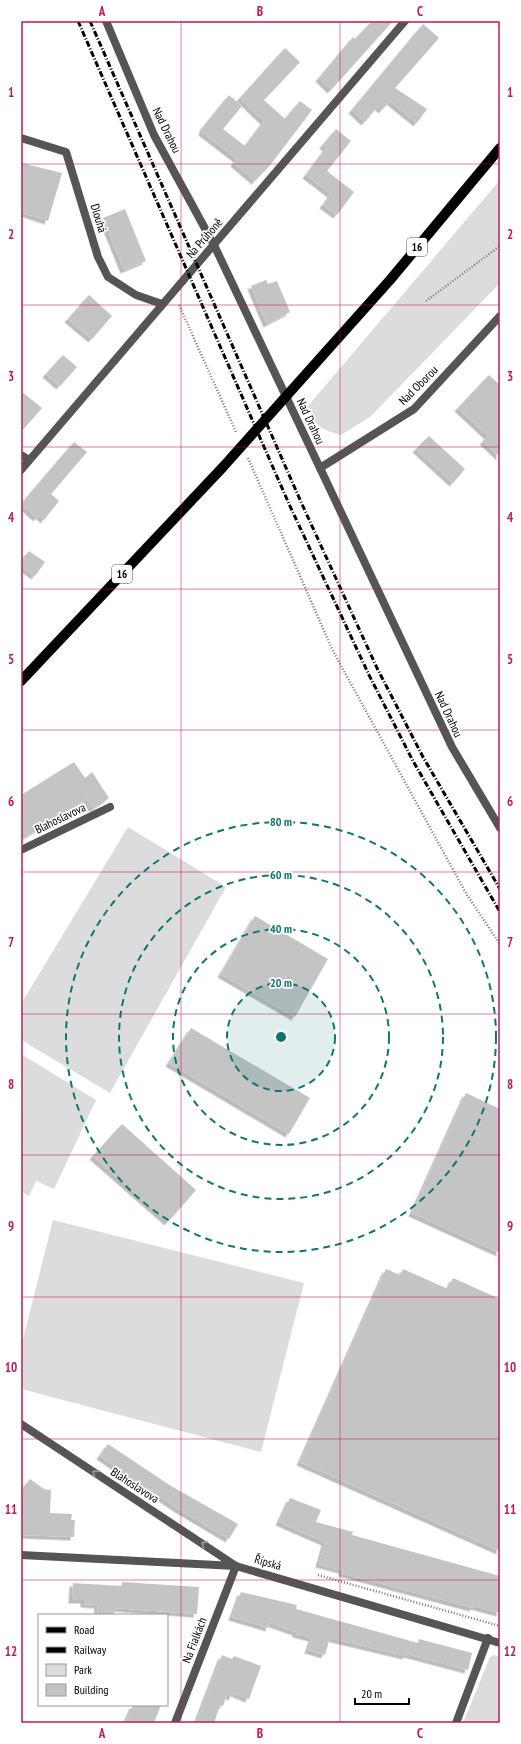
<svg xmlns="http://www.w3.org/2000/svg" width="521" height="1744" font-family="'PT Sans Narrow',sans-serif">
<style>
.green{fill:#dcdcdc}
.building{fill:#c4c4c4;filter:url(#shadow)}
.lines{fill:none;stroke-linecap:round;stroke-linejoin:round}
.path{stroke:#777;stroke-width:2.5;stroke-dasharray:1 2;stroke-linecap:butt}
.lane{stroke:#555;stroke-width:8}
.street{stroke:#555;stroke-width:8}
.primary{stroke:#000;stroke-width:10}
.rail{stroke:#000;stroke-width:3;stroke-dasharray:6 2 1 2;stroke-linecap:butt}
.oneway{stroke:#999}
.grid{fill:none;stroke:#c2185b;stroke-width:1;stroke-opacity:0.55}
.ring{fill:none;stroke:#0f766e;stroke-width:2;stroke-dasharray:7 5}
.labels{text-anchor:middle;dominant-baseline:central;stroke-width:3.5;stroke-linejoin:round;paint-order:stroke}
.shield{fill:#fff;stroke:#4c4c4c;stroke-width:1}
.shield-label{font-size:11px;font-weight:bold;fill:#000}
.street-label{font-size:12px;fill:#000;stroke:#fff}
.centre{fill:#0f766e;stroke:#fff;stroke-width:2}
.ring-label{font-size:12px;text-anchor:middle;font-weight:bold;fill:#0f766e;stroke:#fff;stroke-width:3.5;stroke-linejoin:round;paint-order:stroke}
.neatline{fill:none;stroke:#c2185b;stroke-width:1.5}
.grid-label{font-size:13px;text-anchor:middle;font-weight:bold;fill:#c2185b}
</style>
<defs>
<filter id="shadow"><feDropShadow dx="-3.5" dy="3.5" stdDeviation="0" flood-color="#0004"/></filter>
</defs>
<rect width="100%" height="100%" fill="#fff"/>
<g class="green">
<path d="M500 180V283L370 417 341 435C320 429 315 427 308 406Z"/>
<path d="M128 827 226 887 110 1093 21 1040V1004Z"/>
<path d="M21 1054 96 1100 54 1189 36 1181 29 1196 21 1192Z"/>
<path d="M53 1220 304 1283 261 1452 21 1389V1347Z"/>
<path d="M494 1655 500 1657V1723H463L490 1657Z"/>
</g>
<g class="building">
<path d="M372 21H393L331 90 319 78 353 37 355 39Z"/>
<path d="M423 24 439 38 395 88 427 109 417 123 390 101 382 110 378 106 365 122 352 110Z"/>
<path d="M285 48 300 62 264 100 285 119 300 101 312 110 271 164 255 181 234 163 237 159 202 132 204 126 229 95 242 106 223 129 245 146 264 121 240 98Z"/>
<path d="M336 129 351 141 327 171 354 192 337 215 323 205 331 194 306 175 326 148 323 145Z"/>
<path d="M21 163 62 173 48 221 21 212Z"/>
<path d="M125 209 146 261 124 270 103 218Z"/>
<path d="M266 280 268 284 277 281 290 312 267 324 251 286Z"/>
<path d="M89 295 112 316 92 339 68 319Z"/>
<path d="M63 355 77 367 60 386 46 374Z"/>
<path d="M489 375 500 385V457L483 441 488 436 458 408Z"/>
<path d="M21 391 42 408 21 432Z"/>
<path d="M429 436 465 469 453 483 416 449Z"/>
<path d="M74 442 87 452 51 494 59 501 44 520 39 515 37 518 21 504Z"/>
<path d="M29 551 45 562 35 576 21 566V560Z"/>
<path d="M74 762 85 778 92 772 109 798 93 809 87 799 21 840V795Z"/>
<path d="M255 916 328 959 295 1017 221 974Z"/>
<path d="M191 1028 310 1098 289 1134 169 1063Z"/>
<path d="M466 1093 500 1109V1253L412 1213Z"/>
<path d="M122 1124 196 1190 168 1222 93 1156Z"/>
<path d="M386 1269 400 1275 403 1269 448 1289 453 1278 500 1299V1551L300 1462Z"/>
<path d="M108 1444 171 1486 238 1524 229 1539 177 1508 100 1456Z"/>
<path d="M30 1479 44 1489 51 1490 50 1513 72 1514 71 1520H75L74 1537 21 1535V1491Z"/>
<path d="M290 1498 321 1510 316 1522 353 1532 352 1535 500 1576V1613L474 1606 473 1608 342 1573V1570L319 1564 325 1542 279 1522Z"/>
<path d="M122 1582 199 1587 197 1614 115 1608 114 1615H97L98 1605 84 1604V1600H72L73 1583 122 1586Z"/>
<path d="M241 1592 297 1605 296 1609 418 1643 419 1639 472 1653 468 1670 407 1654 406 1656 330 1638 325 1655 308 1650 312 1638 296 1634V1632L270 1623 269 1628 232 1617Z"/>
<path d="M222 1655 232 1659 234 1656 261 1666 249 1699 234 1693 232 1697 227 1695 223 1706 220 1705 214 1723H196Z"/>
<path d="M133 1705H161L154 1723H125Z"/>
</g>
<g class="lines">
<g class="path">
<path d="M426 301 500 246"/>
<path d="M179 305 236 432"/>
<path d="M248 458 333 651 467 895 500 944"/>
<path d="M318 1575 500 1626"/>
</g>
<g class="lane">
<path d="M320 468 452 747 500 828"/>
<path d="M456 1723 488 1638"/>
</g>
<g class="street">
<path d="M106 21 154 135 214 245 320 468 414 409 500 316"/>
<path d="M21 138 66 152 98 257 108 277 136 295 162 304"/>
<path d="M21 455 29 460"/>
<path d="M21 470 405 21"/>
<path d="M21 850 110 807"/>
<path d="M21 1424 236 1566 175 1723"/>
<path d="M21 1555 236 1566 500 1643"/>
</g>
<path class="primary" d="M21 681 223 467 390 280 500 148"/>
<g class="rail">
<path d="M78 21 289 504 369 675 413 761 500 912"/>
<path d="M90 21 301 502 377 668 423 757 500 889"/>
</g>
</g>
<defs><path id="oneway-chevron" d="M-2-3.5L2.5 0L-2 3.5" fill="none" stroke-width="1.6" stroke-linecap="round" stroke-linejoin="round"/></defs>
<g class="oneway">
<use href="#oneway-chevron" transform="translate(95 1473) rotate(-147)"/>
<use href="#oneway-chevron" transform="translate(204 1544) rotate(-147)"/>
</g>
<path class="grid" d="M181 21V1723M340 21V1723M21 164H500M21 305H500M21 447H500M21 589H500M21 730H500M21 872H500M21 1014H500M21 1155H500M21 1297H500M21 1439H500M21 1580H500"/>
<circle cx="281" cy="1037" r="54" fill="#0f766e" fill-opacity=".12"/>
<g class="ring">
<circle cx="281" cy="1037" r="54"/>
<circle cx="281" cy="1037" r="108"/>
<circle cx="281" cy="1037" r="162"/>
<circle cx="281" cy="1037" r="215"/>
</g>
<g class="labels">
<g class="shield">
<rect x="407" y="238" width="20" height="18" rx="3"/>
<rect x="112" y="565" width="20" height="18" rx="3"/>
</g>
<g class="shield-label">
<text x="417" y="247">16</text>
<text x="122" y="574">16</text>
</g>
<g class="street-label">
<text transform="translate(167 130) rotate(64)">Nad Drahou</text>
<text transform="translate(99 218) rotate(73)">Dlouhá</text>
<text transform="translate(204 238) rotate(-49)">Na Průhoně</text>
<text transform="translate(418 385) rotate(-45)">Nad Oborou</text>
<text transform="translate(311 421) rotate(65)">Nad Drahou</text>
<text transform="translate(449 714) rotate(65)">Nad Drahou</text>
<text transform="translate(60 818) rotate(-26)">Blahoslavova</text>
<text transform="translate(135 1485) rotate(33)">Blahoslavova</text>
<text transform="translate(268 1562) rotate(16)">Řípská</text>
<text transform="translate(194 1640) rotate(-69)">Na Fialkách</text>
</g>
</g>
<circle cx="281" cy="1037" r="6" class="centre"/>
<g class="ring-label">
<text x="281" y="826">80 m</text>
<text x="281" y="879">60 m</text>
<text x="281" y="933">40 m</text>
<text x="281" y="987">20 m</text>
</g>
<rect width="521" height="1744" fill="none" stroke="#ffffff" stroke-width="44"/>
<rect x="38" y="1614" width="130" height="92" fill="#ffffff" stroke="#999999"/>
<rect x="46" y="1627" width="20" height="6" fill="#000000" stroke="#999999"/>
<text x="74" y="1634" font-size="12" fill="#000000">Road</text>
<rect x="46" y="1647" width="20" height="6" fill="#000000" stroke="#999999"/>
<text x="74" y="1654" font-size="12" fill="#000000">Railway</text>
<rect x="46" y="1664" width="20" height="12" fill="#dcdcdc" stroke="#999999"/>
<text x="74" y="1674" font-size="12" fill="#000000">Park</text>
<rect x="46" y="1684" width="20" height="12" fill="#c4c4c4" stroke="#999999"/>
<text x="74" y="1694" font-size="12" fill="#000000">Building</text>
<path d="M355 1698v6h54v-6" fill="none" stroke="#000000" stroke-width="2"/>
<text x="361" y="1698" font-size="12" fill="#000000" stroke="#ffffff" stroke-width="3" paint-order="stroke">20 m</text>
<rect x="22" y="22" width="477" height="1700" class="neatline"/>
<g class="grid-label">
<text x="102" y="16">A</text>
<text x="260" y="16">B</text>
<text x="420" y="16">C</text>
<text x="11" y="97">1</text>
<text x="510" y="97">1</text>
<text x="11" y="239">2</text>
<text x="510" y="239">2</text>
<text x="11" y="381">3</text>
<text x="510" y="381">3</text>
<text x="11" y="522">4</text>
<text x="510" y="522">4</text>
<text x="11" y="664">5</text>
<text x="510" y="664">5</text>
<text x="11" y="806">6</text>
<text x="510" y="806">6</text>
<text x="11" y="947">7</text>
<text x="510" y="947">7</text>
<text x="11" y="1089">8</text>
<text x="510" y="1089">8</text>
<text x="11" y="1231">9</text>
<text x="510" y="1231">9</text>
<text x="11" y="1372">10</text>
<text x="510" y="1372">10</text>
<text x="11" y="1514">11</text>
<text x="510" y="1514">11</text>
<text x="11" y="1656">12</text>
<text x="510" y="1656">12</text>
<text x="102" y="1738">A</text>
<text x="260" y="1738">B</text>
<text x="420" y="1738">C</text>
</g>
</svg>
